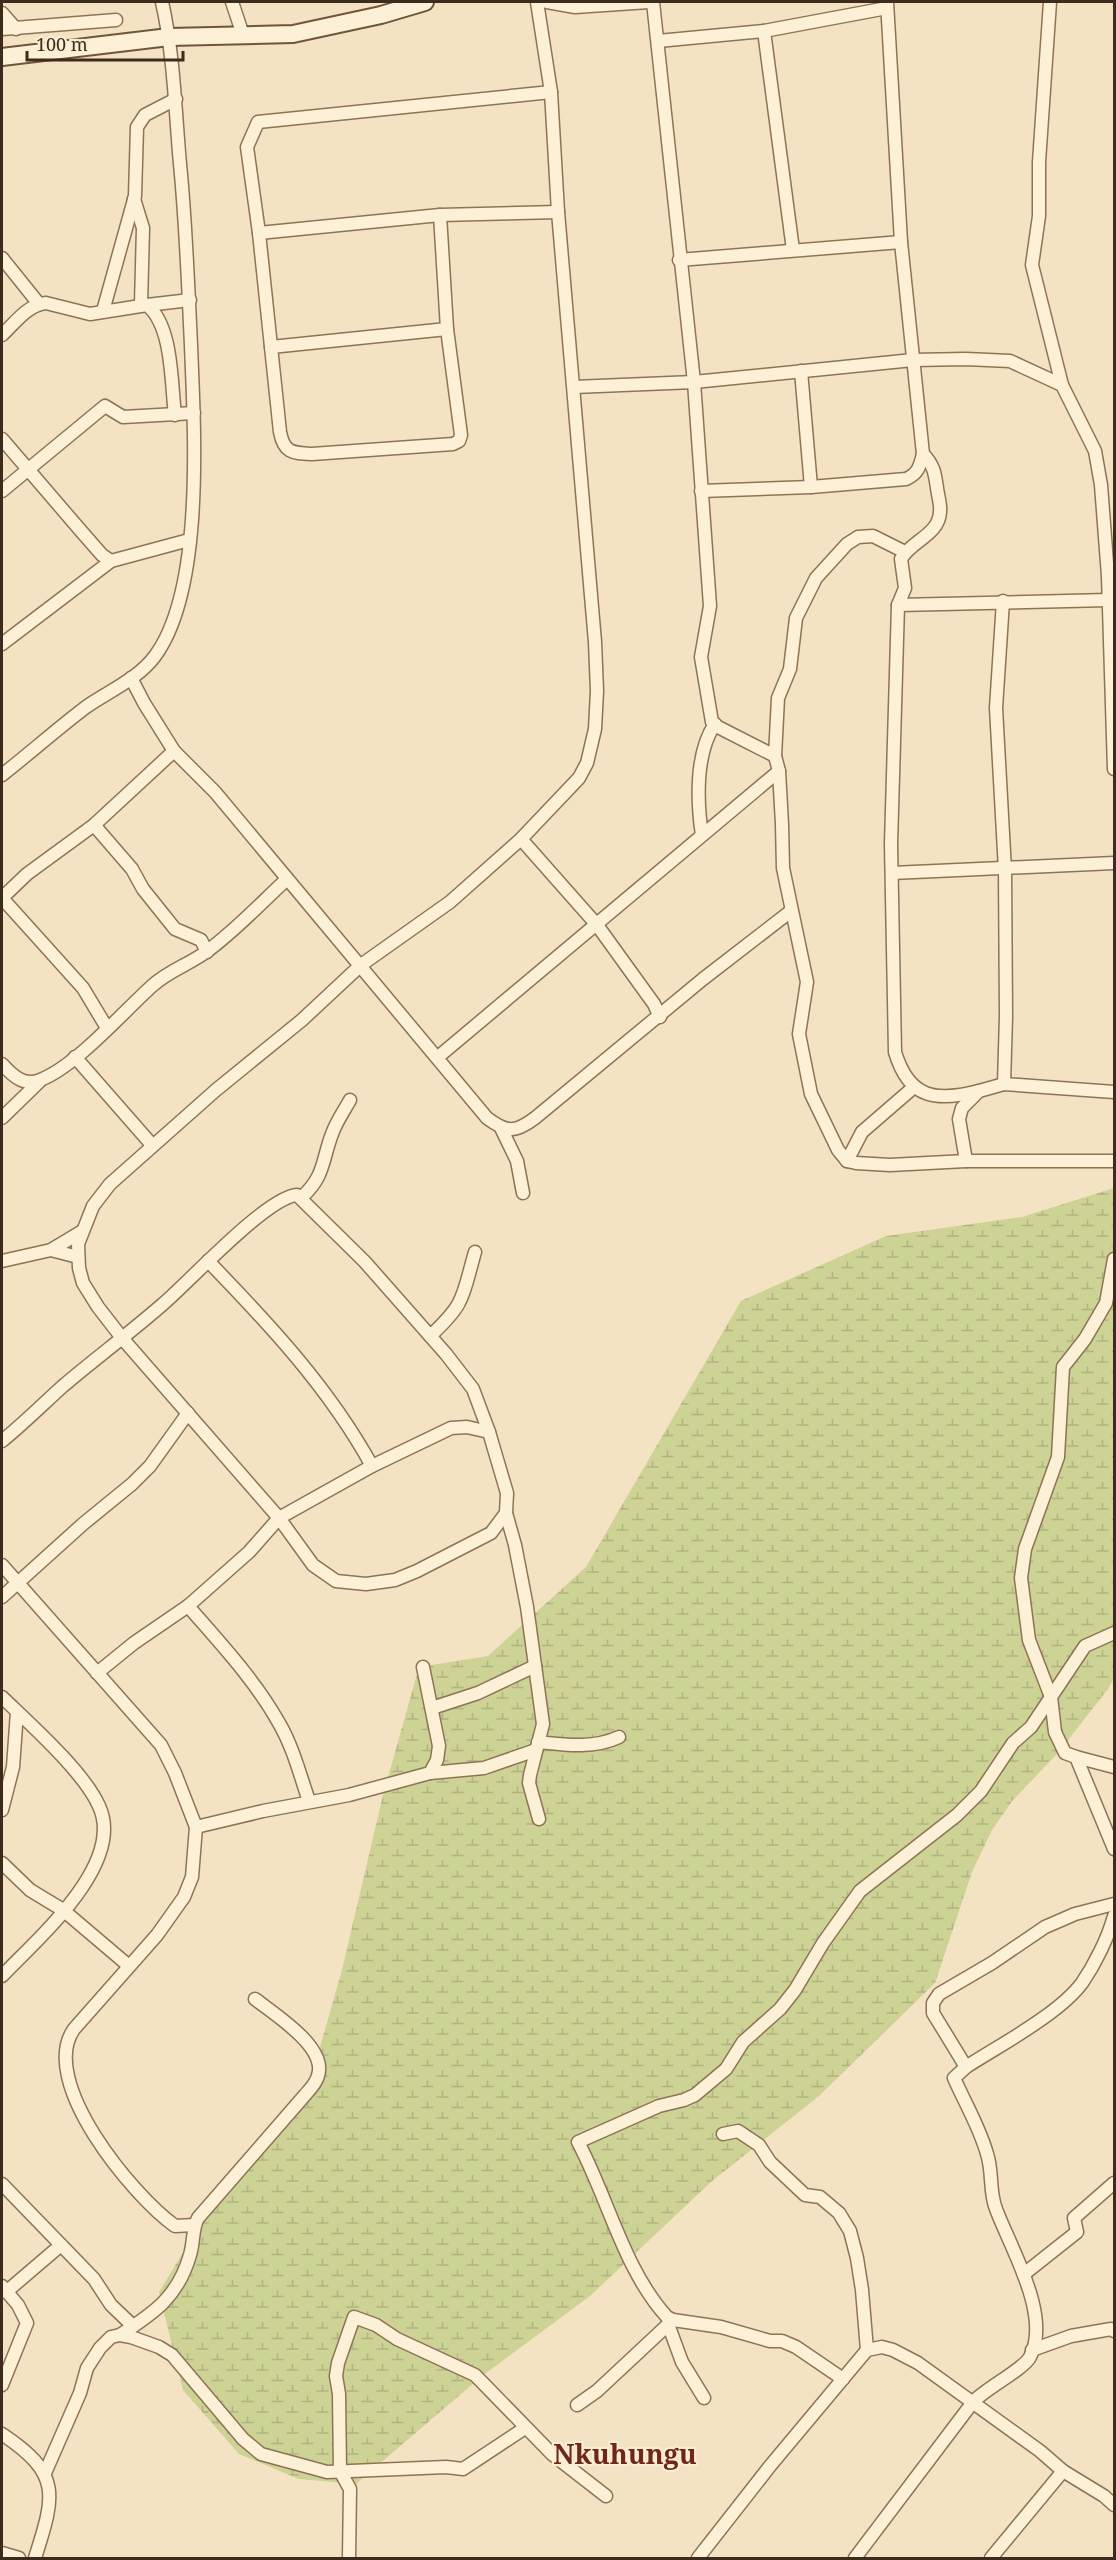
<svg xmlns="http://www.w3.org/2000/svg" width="1116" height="2560" font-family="'Noto Serif',serif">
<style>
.wetland{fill:url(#wetland-marsh)}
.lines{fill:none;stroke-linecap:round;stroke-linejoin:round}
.street-casing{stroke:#8f7357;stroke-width:15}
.secondary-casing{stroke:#71543a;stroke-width:20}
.street{stroke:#fcf0d7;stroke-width:12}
.secondary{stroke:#fcf0d7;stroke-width:16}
.labels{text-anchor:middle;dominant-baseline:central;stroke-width:4.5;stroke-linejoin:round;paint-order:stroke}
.district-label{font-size:27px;font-weight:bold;fill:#6f2717;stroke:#f9edd3}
</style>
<defs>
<pattern id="wetland-marsh" width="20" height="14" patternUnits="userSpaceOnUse" patternTransform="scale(1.5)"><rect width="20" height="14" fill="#cdd295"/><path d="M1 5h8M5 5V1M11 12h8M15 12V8" fill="none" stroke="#b1b480"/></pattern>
</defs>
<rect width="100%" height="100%" fill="#f3e3c2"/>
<path class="wetland" d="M1114 1188V1678L1108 1689 1057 1754 1013 1800 992 1830 972 1872 935 1983 819 2096 712 2181 590 2296 482 2376 356 2484 299 2479 239 2454 183 2390 159 2292 226 2182 306 2096 342 1970 383 1795 419 1667 488 1656 586 1567 741 1301 886 1236 1022 1217Z"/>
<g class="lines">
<defs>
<g id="street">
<path d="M232 2 243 35"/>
<path d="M547 2 575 7 649 2"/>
<path d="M653 2 694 382 710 606 701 657 712 722 718 727 775 756"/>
<path d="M1050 2 1039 162V216L1032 265 1062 385"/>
<path d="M2 13 16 29"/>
<path d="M2 29 116 20"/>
<path d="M764 31 793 250"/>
<path d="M658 41 764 31 887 8"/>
<path d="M134 199 143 228 141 304"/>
<path d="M440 215 447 329 461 435 459 441 453 444 312 454C292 453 284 453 280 432L259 233 247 147 258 122 551 92"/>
<path d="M259 233 440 215 558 212"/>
<path d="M2 258 39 304"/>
<path d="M679 260 901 242"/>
<path d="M147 305 190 300"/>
<path d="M103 311 135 196 137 127 145 115 176 99"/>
<path d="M2 335C15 323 27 305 46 303L90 314 147 305C173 326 171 384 175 415"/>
<path d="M271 347 447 329"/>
<path d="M801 371 811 487"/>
<path d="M574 387 694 382 913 360 966 359 1010 361 1062 385 1095 451 1101 485 1108 576 1114 769"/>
<path d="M2 439 81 531 102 555 111 561 189 540"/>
<path d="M923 454C934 465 935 474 937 488 938 496 941 505 940 512 939 535 911 541 901 559L905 588 898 605 891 844 895 1052C909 1099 936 1102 979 1091"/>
<path d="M2 491 105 406 123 417 194 413"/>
<path d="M701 491 811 487 906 479C918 474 920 466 923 454L901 242 887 2"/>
<path d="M905 552 873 536 858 537 847 544 816 578 796 618 790 669 778 698 775 756 779 771 782 824 783 868 807 982 799 1034 811 1094 838 1150 847 1161 856 1163 890 1165 966 1161H1114"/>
<path d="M1003 601 996 708 1005 870 1006 1016 1004 1084"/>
<path d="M898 605 1108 600"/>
<path d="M2 644 111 561"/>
<path d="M131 678 144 703 174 751 215 792 487 1118C507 1133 515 1133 535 1118L703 979 791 911"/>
<path d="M2 775C30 753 57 729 86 707 109 691 138 679 155 656 205 588 194 426 191 345 188 284 186 224 180 164 175 109 174 55 162 2"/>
<path d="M94 825 132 869 143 889 175 929 201 940 207 952"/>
<path d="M702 835C697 802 695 753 715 724"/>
<path d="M521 839 597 925 654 1004 660 1017"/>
<path d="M892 873 1114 863"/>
<path d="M2 898 27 874 94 825 174 751"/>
<path d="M2 898 83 988 107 1028"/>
<path d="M75 1057 152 1145"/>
<path d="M438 1057 779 771"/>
<path d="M2 1064C12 1075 24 1087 40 1080 75 1067 123 1012 152 986 168 971 188 965 206 952 235 931 261 903 287 879"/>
<path d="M2 1118 40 1081"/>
<path d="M501 1128 517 1161 523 1193"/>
<path d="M847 1161 862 1132 914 1087"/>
<path d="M966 1161 959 1119 962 1108 979 1091 1004 1084 1114 1092"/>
<path d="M302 1197C325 1176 322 1160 332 1134 336 1122 344 1111 350 1100"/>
<path d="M51 1250 78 1257"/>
<path d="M1114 1259 1106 1303 1085 1339 1063 1367 1058 1457 1025 1549 1021 1578 1029 1640 1051 1697 1055 1732 1065 1753 1076 1757 1114 1849"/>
<path d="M2 1261 51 1250 81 1232"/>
<path d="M208 1261C270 1325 329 1388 372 1466"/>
<path d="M430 1336C466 1303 462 1297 475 1252"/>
<path d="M2 1441C23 1424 43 1404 63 1386 96 1358 131 1332 163 1304 190 1281 267 1197 297 1195L365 1262 446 1354 473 1389 489 1432 507 1493 506 1513 491 1533 417 1571 395 1580 366 1584 336 1581 313 1565 279 1518 122 1338 98 1307 83 1283 79 1268 78 1244 93 1206 110 1184 216 1090 302 1020 361 965 450 902 521 839 579 778 587 763 595 729 597 691 595 642 558 212 551 92 537 2"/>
<path d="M506 1513 515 1545 527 1607 543 1724 530 1775 529 1783 539 1819"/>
<path d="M2 1565 161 1745 175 1773 196 1827 192 1877 184 1897 157 1935 74 2029C37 2081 133 2196 175 2226L194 2225"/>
<path d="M2 1597 83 1524 132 1484 150 1466 188 1413"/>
<path d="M188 1606C220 1643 255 1680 279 1723 293 1747 300 1775 309 1801"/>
<path d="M97 1673 134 1643 188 1606 249 1552 279 1518 372 1466 451 1428 467 1427 489 1432"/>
<path d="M2 1697C30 1724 84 1772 99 1806 126 1864 37 1939 2 1976"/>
<path d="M432 1708 478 1693 535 1666"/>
<path d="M538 1742C566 1745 593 1749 619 1737"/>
<path d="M1076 1757 1114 1767"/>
<path d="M430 1773 484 1768 536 1750"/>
<path d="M2 1810 13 1767 17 1712"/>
<path d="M196 1827 263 1811 349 1795 430 1773 437 1760 439 1746 423 1667"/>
<path d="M2 1863 30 1890 63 1910 129 1966"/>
<path d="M966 2067 933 2013V2003L939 1994 992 1963 1045 1927 1075 1914 1114 1904"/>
<path d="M723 2134 738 2131 759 2145 770 2162 805 2195 820 2197 839 2213 850 2231 857 2258 862 2290 867 2350"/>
<path d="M2 2184 94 2279 111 2305 133 2326"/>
<path d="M1024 2274 1077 2232 1074 2218 1114 2183"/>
<path d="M2 2286 18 2305 27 2323 2 2385"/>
<path d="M6 2292 61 2245"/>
<path d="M668 2324 682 2362 704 2398"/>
<path d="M120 2335C154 2313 178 2297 190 2255 194 2242 192 2229 198 2218L305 2095C311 2088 318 2081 319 2071 322 2044 274 2014 255 1999"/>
<path d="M1032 2350 1071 2336 1111 2329 1114 2331"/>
<path d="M843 2379 796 2347 782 2341H770L721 2327 673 2320 667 2317C624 2270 608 2198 578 2142L659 2106 684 2100 695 2095 726 2069 743 2042 780 2009 795 1990 823 1943 860 1891 957 1815 981 1791 1013 1743 1031 1727 1085 1646 1114 1633"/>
<path d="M577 2405 597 2391 673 2320"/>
<path d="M2 2434C62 2474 55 2495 35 2558"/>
<path d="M45 2473 80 2393 87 2368 100 2348 111 2337 120 2335 131 2337 159 2347 172 2355 243 2439 261 2454 327 2472 446 2467 463 2469 525 2428"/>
<path d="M2 2553 19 2558"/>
<path d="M349 2558 350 2489 340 2471 339 2394 336 2376 338 2363 354 2317 376 2325 397 2339 475 2375 552 2454 606 2496"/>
<path d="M698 2558 770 2466 867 2350 882 2347 893 2350 918 2363 1040 2451 1063 2471 1104 2496 1114 2505"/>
<path d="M855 2558 973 2402C986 2388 1024 2369 1030 2357 1052 2316 1010 2247 996 2209 989 2192 993 2171 987 2154 980 2128 965 2103 954 2078L966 2067C1000 2045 1059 2014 1082 1983 1095 1964 1108 1938 1114 1916"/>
<path d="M991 2558 1063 2471"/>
</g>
<path id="secondary" d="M2 57 169 37 293 34 381 15 425 2"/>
</defs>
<use href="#street" class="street-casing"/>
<use href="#secondary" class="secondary-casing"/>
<use href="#street" class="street"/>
<use href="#secondary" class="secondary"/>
</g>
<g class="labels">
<g class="district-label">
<text x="625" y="2453">Nkuhungu</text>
</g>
</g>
<rect width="1116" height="2560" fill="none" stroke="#3d2b1d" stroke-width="6"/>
<path d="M27 51v9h156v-9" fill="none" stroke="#3d2b1d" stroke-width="3"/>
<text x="36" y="51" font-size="18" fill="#3d2b1d" stroke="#f9edd3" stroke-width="4.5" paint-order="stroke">100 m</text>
</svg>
